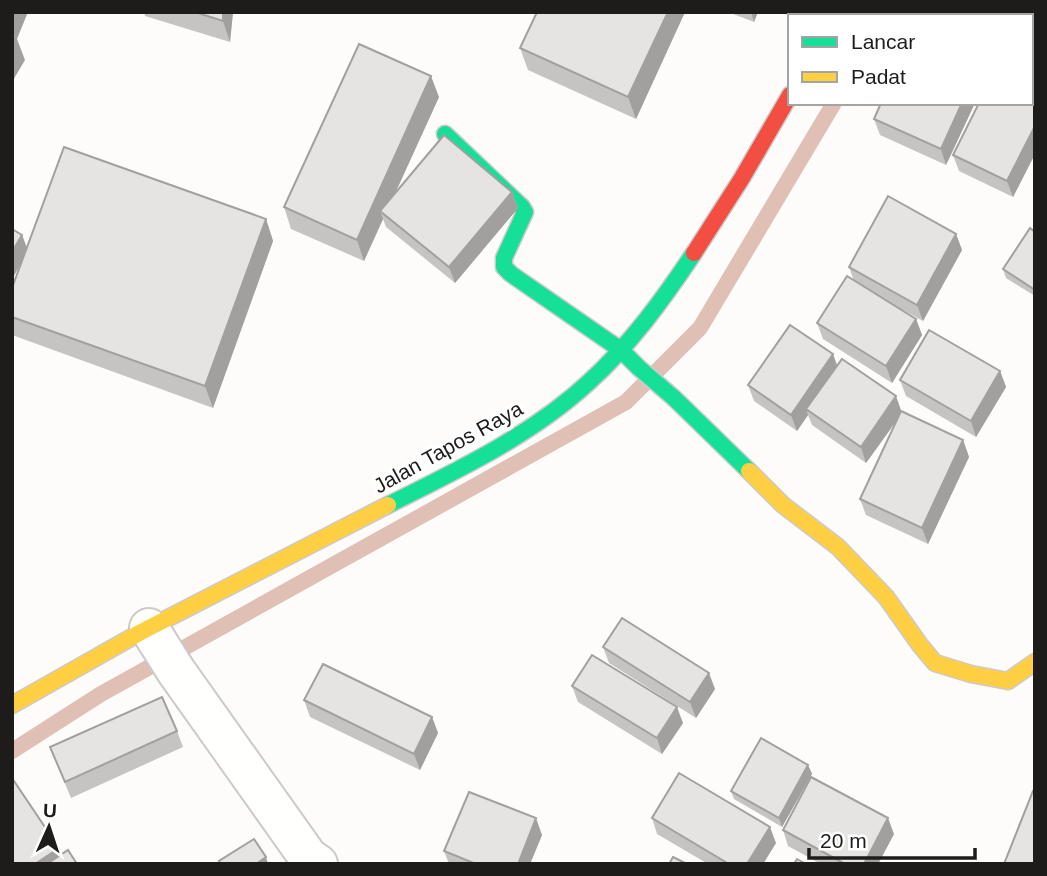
<svg xmlns="http://www.w3.org/2000/svg" width="1047" height="876" font-family="Helvetica,sans-serif">
<style>
.lines{fill:none;stroke-linecap:round;stroke-linejoin:round}
.stream{stroke:#e0c0b5;stroke-width:16}
.street-casing{stroke:#cccaca;stroke-width:42}
.fast-casing{stroke:#cccaca;stroke-width:19}
.slow-casing{stroke:#cccaca;stroke-width:19}
.jam-casing{stroke:#cccaca;stroke-width:19}
.street{stroke:#fffffe;stroke-width:38}
.fast{stroke:#16e098;stroke-width:16}
.slow{stroke:#ffcf43;stroke-width:16}
.jam{stroke:#f24e42;stroke-width:16}
.wall{fill:#c6c4c3}
.shaded-wall{fill:#a1a09f}
.building{fill:#e6e4e3;stroke:#a1a09f;stroke-width:2}
.labels{text-anchor:middle;dominant-baseline:central;stroke-width:7;stroke-linejoin:round;paint-order:stroke}
.street-label{font-size:21px;fill:#1e1c1b;stroke:#fff}
</style>
<rect width="100%" height="100%" fill="#fefcfa"/>
<g class="lines">
<g class="stream">
<path d="M881 16 882 12"/>
<path d="M12 751 101 694 626 402 700 328 834 103"/>
</g>
<defs>
<path id="street" d="M149 628 176 671 308 857 318 864"/>
<g id="fast">
<path d="M834 16 836 12"/>
<path d="M445 134 522 207 525 212 504 258V267L511 274 621 350 639 368 674 398 749 471"/>
<path d="M388 505C458 470 532 435 589 382 630 345 664 298 694 253"/>
</g>
<g id="slow">
<path d="M749 471 783 505 838 547 886 597 920 645 935 663 971 674 1008 681 1035 662"/>
<path d="M12 705 141 632 388 505"/>
</g>
<path id="jam" d="M694 253 742 178 790 95"/>
</defs>
<use href="#street" class="street-casing"/>
<use href="#fast" class="fast-casing"/>
<use href="#slow" class="slow-casing"/>
<use href="#jam" class="jam-casing"/>
<use href="#street" class="street"/>
<use href="#fast" class="fast"/>
<use href="#slow" class="slow"/>
<use href="#jam" class="jam"/>
</g>
<g class="wall">
<path d="M144 12H233L230 42 145 16Z"/>
<path d="M537 12H685L636 119 528 70 520 48Z"/>
<path d="M728 12H758L754 22Z"/>
<path d="M1035 70V154L1013 197 959 171 953 155Z"/>
<path d="M439 97 395 194 512 192 518 208 455 283 386 227 383 219 364 261 291 229 284 207Z"/>
<path d="M975 103 946 165 880 135 874 119Z"/>
<path d="M266 219 273 241 213 408 12 335V288L22 262 12 279V229L22 235 27 248Z"/>
<path d="M1035 232V296L1006 278 1003 269Z"/>
<path d="M956 234 962 250 923 321 883 299 916 319 922 335 892 383 823 339 817 323 854 281 849 267Z"/>
<path d="M833 354 837 366 902 412 963 440 969 457 928 544 866 515 860 499 897 420 866 463 812 425 808 415 797 431 754 401 748 385Z"/>
<path d="M1000 371 1006 387 976 437 906 396 900 380Z"/>
<path d="M603 647 715 689 696 718 609 663Z"/>
<path d="M572 686 683 723 662 754 578 702Z"/>
<path d="M304 700 432 717 438 733 420 770 310 717Z"/>
<path d="M177 731 183 747 71 798 50 747Z"/>
<path d="M808 765 812 774 782 827 734 799 731 791Z"/>
<path d="M652 818 776 843 763 864H708L657 834Z"/>
<path d="M783 830 894 834 878 864H821L788 846Z"/>
<path d="M542 835 530 864H449L444 851Z"/>
</g>
<g class="shaded-wall">
<path d="M12 12H28L17 39 25 60 12 82Z"/>
<path d="M223 12H233L230 42 223 21Z"/>
<path d="M668 12H685L636 119 628 97Z"/>
<path d="M751 12H758L754 22Z"/>
<path d="M431 76 439 97 385 215 380 211 383 219 364 261 357 240Z"/>
<path d="M962 103H975L946 165 941 149Z"/>
<path d="M1035 126V154L1013 197 1007 181Z"/>
<path d="M512 192 518 208 455 283 449 267Z"/>
<path d="M266 219 273 241 213 408 205 386Z"/>
<path d="M956 234 962 250 923 321 917 305Z"/>
<path d="M22 235 28 251 12 279V252Z"/>
<path d="M916 319 922 335 892 383 886 366Z"/>
<path d="M833 354 839 371 806 409 808 415 797 431 791 415Z"/>
<path d="M1000 371 1006 387 976 437 971 421Z"/>
<path d="M896 396 902 413 866 463 861 447Z"/>
<path d="M963 440 969 457 928 544 922 528Z"/>
<path d="M709 673 715 689 696 718 690 702Z"/>
<path d="M677 707 683 723 662 754 657 738Z"/>
<path d="M432 717 438 733 420 770 414 754Z"/>
<path d="M808 765 812 774 782 827 779 818Z"/>
<path d="M536 818 542 835 530 864H518Z"/>
<path d="M888 818 894 834 878 864H864Z"/>
<path d="M770 827 776 843 763 864H747Z"/>
<path d="M59 848 65 864H35Z"/>
<path d="M266 857 268 864H256Z"/>
</g>
<g class="building">
<path d="M195 12H223V21Z"/>
<path d="M537 12H668L628 97 520 48Z"/>
<path d="M12 33 16 35 12 42Z"/>
<path d="M359 44 431 76 357 240 284 207Z"/>
<path d="M1031 68 1035 70V126L1007 181 953 155 979 103H1031Z"/>
<path d="M881 103H962L941 149 874 119Z"/>
<path d="M444 135 512 192 449 267 380 211Z"/>
<path d="M64 147 266 219 205 386 12 317V288Z"/>
<path d="M888 196 956 234 917 305 849 267Z"/>
<path d="M1030 228 1035 232V290L1003 269Z"/>
<path d="M12 229 22 235 12 252Z"/>
<path d="M847 276 916 319 886 366 817 323Z"/>
<path d="M790 325 833 354 791 415 748 385Z"/>
<path d="M929 330 1000 371 971 421 900 380Z"/>
<path d="M842 359 896 396 861 447 806 409Z"/>
<path d="M901 411 963 440 922 528 860 499Z"/>
<path d="M622 618 709 673 690 702 603 647Z"/>
<path d="M592 655 677 707 657 738 572 686Z"/>
<path d="M323 664 432 717 414 754 304 700Z"/>
<path d="M162 697 177 731 65 782 50 747Z"/>
<path d="M761 738 808 765 779 818 731 791Z"/>
<path d="M679 773 770 827 747 864H729L652 818Z"/>
<path d="M811 777 888 818 864 864H845L783 830Z"/>
<path d="M12 778 59 848 35 864H12Z"/>
<path d="M1033 791 1035 792V864H1004Z"/>
<path d="M469 792 536 818 518 864H476L444 851Z"/>
<path d="M254 839 266 857 256 864H220L219 861Z"/>
<path d="M68 850 77 864H47Z"/>
<path d="M673 857 687 864H669Z"/>
<path d="M797 859 806 864H794Z"/>
</g>
<g class="labels">
<g class="street-label">
<text transform="translate(448 447) rotate(-29)">Jalan Tapos Raya</text>
</g>
</g>
<rect width="1047" height="876" fill="none" stroke="#1e1c1b" stroke-width="28"/>
<rect x="788" y="14" width="245" height="91" fill="#ffffff" stroke="#a5a4a4" stroke-width="2"/>
<rect x="802" y="37" width="35" height="10" fill="#16e098" stroke="#a5a4a4" stroke-width="2"/>
<text x="851" y="49" font-size="21" fill="#1e1c1b">Lancar</text>
<rect x="802" y="72" width="35" height="10" fill="#ffcf43" stroke="#a5a4a4" stroke-width="2"/>
<text x="851" y="84" font-size="21" fill="#1e1c1b">Padat</text>
<g transform="translate(49 827) rotate(3)" stroke="#ffffff" stroke-width="5" paint-order="stroke">
<path d="M0-5L12 26L0 18L-12 26Z" fill="#1e1c1b"/>
<text y="-10" font-size="19" font-weight="bold" text-anchor="middle" fill="#1e1c1b">U</text>
</g>
<path d="M809 848v10h166v-10" fill="none" stroke="#1e1c1b" stroke-width="3.5"/>
<text x="820" y="848" font-size="21" fill="#1e1c1b" stroke="#ffffff" stroke-width="5" paint-order="stroke">20 m</text>
</svg>
